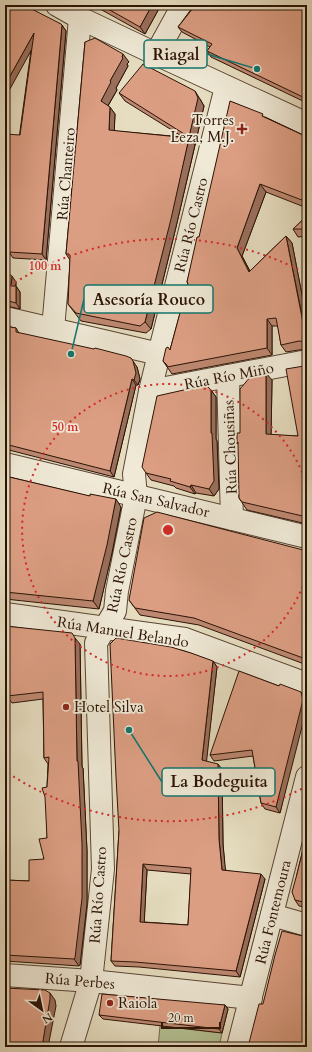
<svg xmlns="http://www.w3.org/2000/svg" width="312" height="1052" font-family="Cardo,serif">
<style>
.green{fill:#b4c193;stroke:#706a4c}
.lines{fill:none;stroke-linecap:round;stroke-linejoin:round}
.minor-casing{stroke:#5a4534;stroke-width:24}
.minor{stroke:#efe9d6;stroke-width:22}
.wall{fill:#bd8871;stroke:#2b1205;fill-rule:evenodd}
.shaded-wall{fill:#9a6f5c;stroke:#2b1205}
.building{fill:#dc9e83;stroke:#2b1205;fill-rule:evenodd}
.ring{fill:none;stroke:#d62828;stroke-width:2;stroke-dasharray:2 4}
.poi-dot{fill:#8f2418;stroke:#efe9d6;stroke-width:1.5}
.labels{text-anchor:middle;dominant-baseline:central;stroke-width:3.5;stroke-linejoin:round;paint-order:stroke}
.poi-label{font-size:15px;fill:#2b1205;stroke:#efe9d6;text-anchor:start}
.street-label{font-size:15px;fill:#2b1205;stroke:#efe9d6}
.centre{fill:#d62828;stroke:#efe9d6;stroke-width:2}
.ring-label{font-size:12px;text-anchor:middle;font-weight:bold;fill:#d62828;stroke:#efe9d6;stroke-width:3.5;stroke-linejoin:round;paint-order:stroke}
.leader{fill:none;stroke:#0f766e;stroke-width:1.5}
.callout-dot{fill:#0f766e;stroke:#efe9d6;stroke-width:1.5}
.callout{fill:#efe9d6;stroke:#0f766e;stroke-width:1.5}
.callout-label{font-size:16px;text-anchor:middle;font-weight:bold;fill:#2b1205}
</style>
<rect width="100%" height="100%" fill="#e6ddc0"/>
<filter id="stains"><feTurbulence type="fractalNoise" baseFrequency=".005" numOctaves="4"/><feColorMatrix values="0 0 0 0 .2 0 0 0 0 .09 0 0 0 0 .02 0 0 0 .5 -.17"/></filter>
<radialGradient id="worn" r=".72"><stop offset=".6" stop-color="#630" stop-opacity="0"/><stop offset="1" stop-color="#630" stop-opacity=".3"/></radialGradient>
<path class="green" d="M160 1026 222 1033 219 1047H158Z"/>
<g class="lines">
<defs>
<g id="minor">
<path d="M57 5 80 18 156 54 307 124"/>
<path d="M156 54 183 5"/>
<path d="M5 318 159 354"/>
<path d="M53 329 80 18"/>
<path d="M228 376 232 519"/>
<path d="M150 391 307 361"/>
<path d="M5 464 307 537"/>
<path d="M5 614 185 639 307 684"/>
<path d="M272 915 307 925"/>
<path d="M5 975 91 981 251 998"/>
<path d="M71 1047 91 981 103 869 96 643 115 611 117 591 136 496 134 474 150 391 159 354 226 87"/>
<path d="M238 1047 307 777"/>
</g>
</defs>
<use href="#minor" class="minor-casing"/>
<use href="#minor" class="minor"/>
</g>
<g class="wall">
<path d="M5 5 61 24 66 31 46 260 13 258 9 252 7 227 31 50Z"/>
<path d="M93 5H161L145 34Z"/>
<path d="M190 5H307V103L211 57 207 51 210 47 182 32 178 27 192 8Z"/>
<path d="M85 42 129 62 127 64 128 66 116 88 117 90 108 106 115 114 114 131 183 137 125 101 119 93 200 99 204 106 195 145 193 144 195 145 176 227 151 329 146 333 81 321 68 304 70 260 66 254Z"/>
<path d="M265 117 307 137V208L266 192 242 256 250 271 286 236 292 243 307 321V349H305L286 352 281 345 278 326H272V355L172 374 163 361 170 350 188 284 187 282 199 237Z"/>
<path d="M307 216V236L298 237 293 229Z"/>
<path d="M5 272 16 282V286L20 292V309L7 306H5Z"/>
<path d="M5 326 16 328 19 333 137 367 140 379 138 385H136L114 477 5 449Z"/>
<path d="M307 365V524L247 510 239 498 240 433 272 380 271 435 298 436 304 366Z"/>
<path d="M211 390 216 397V439L217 441 219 489 214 496 196 493 195 494 176 488 174 486 151 480 146 473Z"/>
<path d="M5 476 121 507 112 553 99 609 5 599Z"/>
<path d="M307 551V665L199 625 140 615 129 600Z"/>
<path d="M5 626 80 644 82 767 83 768 87 851V904L80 965 79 966 5 961V880L29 881 44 859 47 838V787L48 764 44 758 43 699 12 703 7 696V694H5Z"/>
<path d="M213 661 217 667 206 761 222 769 223 844 225 870 265 879 240 977 139 967 115 966 111 961 119 831ZM147 870 191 874 188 925 144 922Z"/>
<path d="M306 698 280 813 265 809 261 803 253 756 214 761 210 755Z"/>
<path d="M307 833V907L299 906 295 900 297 874Z"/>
<path d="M225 1005 228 1009 222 1033 103 1019 99 1015Z"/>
</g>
<g class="shaded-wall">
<path d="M152 5H161L145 34 140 27Z"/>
<path d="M62 25 66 31 46 260 42 254Z"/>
<path d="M34 33 38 38 5 98V85Z"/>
<path d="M123 54 129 62 127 64 128 66 116 88 117 90 106 109 101 101 110 81Z"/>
<path d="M195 91 200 99 204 106 195 145 189 137Z"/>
<path d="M110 107 115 114 114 138 109 130Z"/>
<path d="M189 138 195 145 176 227 151 329 145 322Z"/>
<path d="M260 184 266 192 242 256 254 279 249 272 237 248Z"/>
<path d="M286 236 292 243 307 321V340Z"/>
<path d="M12 276 16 282 15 292 11 286Z"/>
<path d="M16 286 20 292V309L16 303Z"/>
<path d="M267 319 272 326V355L267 348Z"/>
<path d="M133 361 137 367 140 379 138 385 134 380Z"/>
<path d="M266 373 272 380 271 442 266 434Z"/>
<path d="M132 379 136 385 114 477 110 471Z"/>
<path d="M211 390 216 397V439L217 441 219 489 214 496 209 489 211 433Z"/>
<path d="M191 485 196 493 195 494 190 487Z"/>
<path d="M116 499 121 507 112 553 99 609 93 601Z"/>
<path d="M75 638 80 644 82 767 83 768 87 851V904L80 965 79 966 74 959 77 761Z"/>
<path d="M213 661 217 667 206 766 202 760Z"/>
<path d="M301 692 306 698 307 707 280 813 276 807Z"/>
<path d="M218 764 222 769 223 844 226 875 222 870 219 839Z"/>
<path d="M143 864 147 870 144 927 140 922Z"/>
<path d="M261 874 265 879 240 977 236 971Z"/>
<path d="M50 993 55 1000 56 1006 48 1047H42Z"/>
<path d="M225 1005 228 1009 222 1033 219 1029Z"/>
</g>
<g class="building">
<path d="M5 5H24L61 24 62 25 42 254 9 252 7 227 5 216V134L20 135 34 33 5 85Z"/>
<path d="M101 5H152L140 27Z"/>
<path d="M190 5H307V99L207 51 212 44 178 27 193 8Z"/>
<path d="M95 38 123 54 122 57 123 58 110 81 111 82 101 101 110 107 109 130 189 138 171 219 145 322 140 326 76 313 68 304 70 256H69V254H66L85 42Z"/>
<path d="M143 64 195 91 198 98 189 137 119 93Z"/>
<path d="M230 101 263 114 262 116 307 137V202L260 184 237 248 249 272 286 236 307 343 306 342 299 341 281 345 276 318 267 319V348L167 367V365L163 361 166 348 168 347 170 350 188 283 187 282 197 237H199Z"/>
<path d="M307 216V229H293Z"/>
<path d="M5 272 12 276 11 286H16V303L5 300Z"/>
<path d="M5 326 16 328V332L94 349 95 348 126 356 131 358 133 361 136 373 134 380 132 379 110 471 5 444Z"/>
<path d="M307 365V517L242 502 239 498 238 442 237 444V433H240V389L251 376 266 373V434L298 436 286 369 304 366Z"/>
<path d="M206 385 211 390V433H212L214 481 209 489 191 485 190 487 170 481 171 479 146 473 142 467 157 396Z"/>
<path d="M5 476 90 496V494L116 499 107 545 93 601 5 592Z"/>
<path d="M157 512 307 551V656L303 658 194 618 135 608 129 600 144 518Z"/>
<path d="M5 626 72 633 75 638 77 761H78L82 844V898L75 958 74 959 5 955V880L29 881V860L44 859 39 839 47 838 45 797 42 788 47 787 49 757 44 758 43 692 7 696V687H5Z"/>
<path d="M116 638 171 647 191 653 213 661 202 760 218 764 219 839 222 870 261 874 236 971 135 962 111 961 119 831 116 777 110 644ZM143 864 191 868 188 925 140 922Z"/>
<path d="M239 671 279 686 280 684 301 692 303 700 276 807 261 803 252 750 210 755Z"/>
<path d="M307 833V903L295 900 292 892 297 874Z"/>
<path d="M282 931 307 937V1047H248L259 1004H263L275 955Z"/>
<path d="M5 988 45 990 50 993V999L42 1047H5Z"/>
<path d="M102 994 225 1005 219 1029 99 1015Z"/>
<path d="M125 1044 143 1047H125Z"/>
</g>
<g class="ring">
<path d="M307 575A146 146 0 1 1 307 485"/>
<path d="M307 786A291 291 0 0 1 5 771M5 289A291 291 0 0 1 307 274"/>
</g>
<g class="poi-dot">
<path d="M240 123h4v4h4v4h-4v4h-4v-4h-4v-4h4z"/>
<circle cx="66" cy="707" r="4"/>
<circle cx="110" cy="1003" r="4"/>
</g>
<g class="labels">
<g class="poi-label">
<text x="234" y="120" text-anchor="end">Torres<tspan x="234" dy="17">Leza, M.J.</tspan></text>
<text x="74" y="707">Hotel Silva</text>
<text x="118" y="1003">Raiola</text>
</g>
<g class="street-label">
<text transform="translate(66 174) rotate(-85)">Rúa Chanteiro</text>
<text transform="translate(191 225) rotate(-76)">Rúa Río Castro</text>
<text transform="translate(229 376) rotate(-11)">Rúa Río Miño</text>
<text transform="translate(230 447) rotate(-92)">Rúa Chousiñas</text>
<text transform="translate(156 500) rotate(13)">Rúa San Salvador</text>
<text transform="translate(122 565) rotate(-78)">Rúa Río Castro</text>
<text transform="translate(123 632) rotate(9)">Rúa Manuel Belando</text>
<text transform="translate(98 895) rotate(-86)">Rúa Río Castro</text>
<text transform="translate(273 912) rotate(-76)">Rúa Fontemoura</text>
<text transform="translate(80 981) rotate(5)">Rúa Perbes</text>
</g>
</g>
<circle cx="168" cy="530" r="6" class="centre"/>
<g class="ring-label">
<text x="45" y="270">100 m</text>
<text x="65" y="431">50 m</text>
</g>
<path class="leader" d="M257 69L207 54M71 354L84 299M129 730L162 782"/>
<g class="callout-dot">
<circle cx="257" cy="69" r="4"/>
<circle cx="71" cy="354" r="4"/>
<circle cx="129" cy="730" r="4"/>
</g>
<g class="callout">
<rect x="144" y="40" width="63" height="28" rx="4"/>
<rect x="84" y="285" width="129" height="28" rx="4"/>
<rect x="162" y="768" width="113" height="28" rx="4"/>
</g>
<g class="callout-label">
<text x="176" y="60">Riagal</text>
<text x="149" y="305">Asesoría Rouco</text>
<text x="219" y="787">La Bodeguita</text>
</g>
<rect width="312" height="1052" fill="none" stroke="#e6ddc0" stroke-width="20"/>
<rect x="6" y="6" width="300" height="1040" fill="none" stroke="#2b1205" stroke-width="2"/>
<rect x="10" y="10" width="292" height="1032" fill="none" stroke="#2b1205"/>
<g transform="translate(42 1010) rotate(147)" stroke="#efe9d6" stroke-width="3" paint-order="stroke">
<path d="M0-3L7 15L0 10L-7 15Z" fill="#2b1205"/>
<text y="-6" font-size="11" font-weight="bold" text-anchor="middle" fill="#2b1205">N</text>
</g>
<path d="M162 1022v6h58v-6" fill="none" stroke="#2b1205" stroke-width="2"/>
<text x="168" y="1022" font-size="12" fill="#2b1205" stroke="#efe9d6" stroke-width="3" paint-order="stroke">20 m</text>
<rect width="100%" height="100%" filter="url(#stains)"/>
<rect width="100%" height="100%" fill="url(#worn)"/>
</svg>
